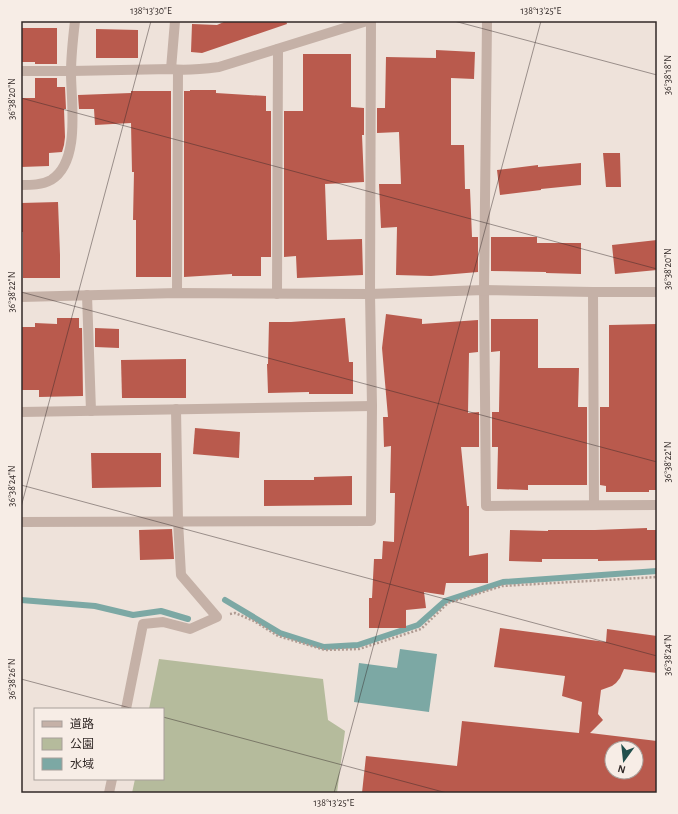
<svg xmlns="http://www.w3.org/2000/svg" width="678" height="814" font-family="'Alegreya Sans','Noto Sans JP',sans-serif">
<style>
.green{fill:#b5bb9c}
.water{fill:#7ca8a4}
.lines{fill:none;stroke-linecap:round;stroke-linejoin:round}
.stream{stroke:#7ca8a4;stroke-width:6}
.building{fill:#b95a4d;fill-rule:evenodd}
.path{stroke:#b09b92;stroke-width:2.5;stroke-dasharray:2 2;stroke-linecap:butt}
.minor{stroke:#c5b1a7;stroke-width:10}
.ticks{fill:none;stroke:#322927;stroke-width:1;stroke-opacity:0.45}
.neatline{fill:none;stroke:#322927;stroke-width:1.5}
.ticks-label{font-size:10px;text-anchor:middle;fill:#322927}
</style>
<rect width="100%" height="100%" fill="#eee2da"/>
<path class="green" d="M159 659 323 679 328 720 345 731 337 793H132L135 779H163V709H149Z"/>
<path class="water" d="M400 649 437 654 429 712 354 702 359 663 397 668Z"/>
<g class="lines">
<g class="stream">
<path d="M21 600 95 606 133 615 161 611 188 619"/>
<path d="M225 600 280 633 324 647 358 645 418 625 445 601 503 582 657 571"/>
</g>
</g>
<g class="building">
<path d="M226 21H286L287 24 202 53 191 52 192 24 217 25Z"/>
<path d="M21 28H57V64H35V62H21Z"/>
<path d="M96 29 138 30V58H96Z"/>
<path d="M436 50 475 52 474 79 451 78V145H464L465 189H470L472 237H478V272L431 276 396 275 397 227 381 228 379 184H401L399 132 377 133V108H385L386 57 436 58Z"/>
<path d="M303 54H351V107L364 108V135H362L364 182 325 184 327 240 362 239 363 275 297 278 296 256 284 257V111H303Z"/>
<path d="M35 78H57V87H65L66 109H64L65 137 64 145 62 152 49 153V166L21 167V98H35Z"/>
<path d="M190 90H216V93L266 96V111H271V257H261V276H232V274L184 277V91H190Z"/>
<path d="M131 91H171V277H136V220H133L134 172H132L131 123 95 125 94 109H79L78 95 131 93Z"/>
<path d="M603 153H620L621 187H606Z"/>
<path d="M581 163V185L541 189V190L500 195 497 170 538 165V167Z"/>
<path d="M58 202 60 255V278H23V232H22L21 203Z"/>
<path d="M491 237H537V243H581V274L546 273V272L491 271Z"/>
<path d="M657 240V270L615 274 612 245Z"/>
<path d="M386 314 422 319V324L478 320V352L469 353 468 413 479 412V447H461L467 506H469V556L488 553V583H446L444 595 424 592 426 608 406 610V628H369V598H372L374 559H382L383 541 394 542 395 493H390L391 446 384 447 383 417H388L382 348Z"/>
<path d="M57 318H79V328H82L83 396 39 397V390H21V327H35V323L57 324Z"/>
<path d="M345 318 349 362H353V394H309V392L268 393 267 364H268L269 322H291Z"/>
<path d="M491 319H538V368H579L578 407H587V485H528V490L497 489 498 447H492V412H499L500 351 491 352Z"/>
<path d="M657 324V490H649V492H606V486L600 485V407H609V325Z"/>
<path d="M95 328 119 329V348L95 347Z"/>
<path d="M186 359V398H122L121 360Z"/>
<path d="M195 428 240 432 239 458 193 454Z"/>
<path d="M91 453H161V487L92 488Z"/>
<path d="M352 476V505L264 506V480H314V477Z"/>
<path d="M647 528V530H657V560L598 561V559H542V562L509 561 510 530 548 531V530H595Z"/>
<path d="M172 529 174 559 140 560 139 530Z"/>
<path d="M500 628 606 642 607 629 657 636V673L624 669 620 678 616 683 612 686 601 690 598 714 603 720 590 733 657 741V793H362L366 756 457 766 462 721 579 733 582 702 562 696 565 676 494 667ZM612 748H636V772H612Z"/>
</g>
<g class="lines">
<path class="path" d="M230 614 235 613 254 621 278 636 325 650 359 649 421 629 448 603 502 586 657 577"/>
<g class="minor">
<path d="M487 21 484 290 486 506 657 505"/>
<path d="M171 69 175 21"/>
<path d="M21 71H71L171 69C187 71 203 69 219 67L367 21"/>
<path d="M21 185C31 185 42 185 51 180 81 162 71 102 71 73 71 56 73 38 75 21"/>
<path d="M593 292 594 505"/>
<path d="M177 293 178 70"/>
<path d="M277 294 278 49"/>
<path d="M87 295 91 411"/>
<path d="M21 297 177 293 370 294 484 290 593 292H657"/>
<path d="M21 412 372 406"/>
<path d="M21 522 371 521 372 406 370 294 371 21"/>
<path d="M126 709 143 624 163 622 190 629 217 617 181 575 178 521 176 409"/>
<path d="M109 793 112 779"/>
</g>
</g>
<path class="ticks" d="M454 21 657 75M21 98 657 269M21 292 657 462M21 485 657 656M21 507 151 21M21 679 134 709M163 717 447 793M334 793 541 21"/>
<rect width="678" height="814" fill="none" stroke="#f7ede6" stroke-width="44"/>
<rect x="34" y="708" width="130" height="72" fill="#f7ede6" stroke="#a89f9a"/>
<rect x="42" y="721" width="20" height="6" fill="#c5b1a7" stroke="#a89f9a"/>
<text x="70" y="728" font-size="12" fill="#322927">道路</text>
<rect x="42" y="738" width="20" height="12" fill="#b5bb9c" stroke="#a89f9a"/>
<text x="70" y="748" font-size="12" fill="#322927">公園</text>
<rect x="42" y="758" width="20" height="12" fill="#7ca8a4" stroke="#a89f9a"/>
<text x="70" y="768" font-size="12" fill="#322927">水域</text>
<g transform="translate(624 760) rotate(195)"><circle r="19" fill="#f7ede6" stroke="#a89f9a"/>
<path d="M0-3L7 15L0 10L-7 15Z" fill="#214f4c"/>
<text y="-6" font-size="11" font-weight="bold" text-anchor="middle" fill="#322927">N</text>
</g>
<rect x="22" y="22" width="634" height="770" class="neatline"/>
<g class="ticks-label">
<text x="151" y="14">138°13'30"E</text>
<text x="541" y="14">138°13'25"E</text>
<text transform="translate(667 75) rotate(-90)" y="4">36°38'18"N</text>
<text transform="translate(11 99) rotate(-90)" y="4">36°38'20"N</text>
<text transform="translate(667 269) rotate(-90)" y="4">36°38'20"N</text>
<text transform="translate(11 292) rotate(-90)" y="4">36°38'22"N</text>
<text transform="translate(667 462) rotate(-90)" y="4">36°38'22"N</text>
<text transform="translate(11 486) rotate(-90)" y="4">36°38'24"N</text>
<text transform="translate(667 655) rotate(-90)" y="4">36°38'24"N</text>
<text transform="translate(11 679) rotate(-90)" y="4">36°38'26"N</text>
<text x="334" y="806">138°13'25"E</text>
</g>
</svg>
